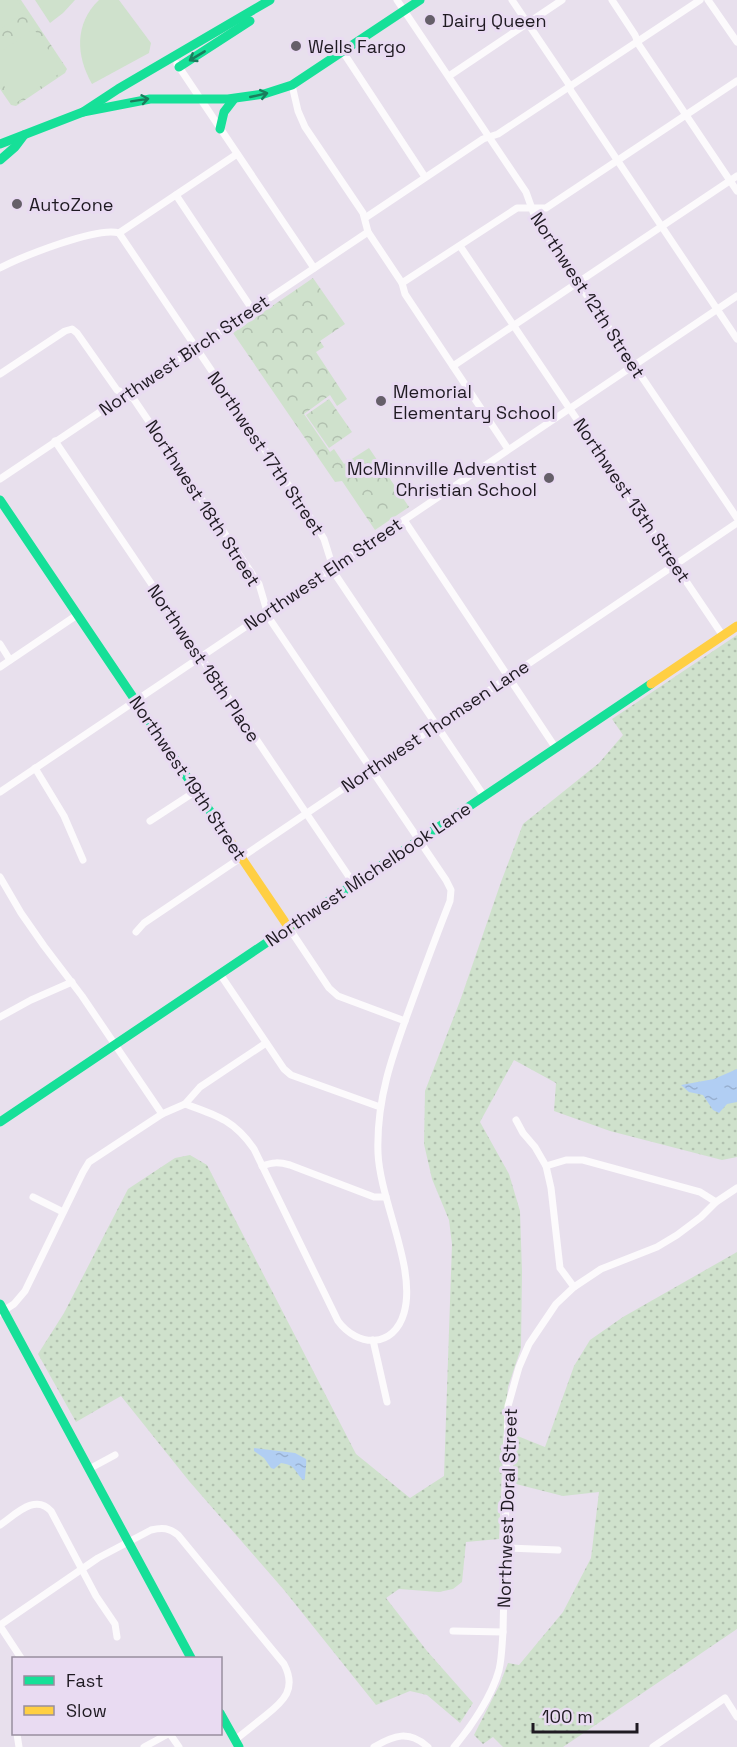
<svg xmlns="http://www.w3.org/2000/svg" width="737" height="1747" font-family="'Space Grotesk',sans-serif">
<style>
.grass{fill:url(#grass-dots)}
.park{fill:url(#park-crowns)}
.pitch{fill:#cfe1cc}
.water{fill:url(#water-ripples)}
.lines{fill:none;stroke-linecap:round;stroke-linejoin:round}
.street{stroke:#fcfafc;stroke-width:7}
.fast{stroke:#16e098;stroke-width:9}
.slow{stroke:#ffcf43;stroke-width:9}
.oneway{stroke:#1a7d5d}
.poi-dot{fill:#655f69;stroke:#e9dbf2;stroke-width:2}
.labels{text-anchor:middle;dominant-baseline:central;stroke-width:6;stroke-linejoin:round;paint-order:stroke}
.poi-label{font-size:18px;fill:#1f1a22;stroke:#e9dbf2;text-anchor:start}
.street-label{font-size:18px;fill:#1f1a22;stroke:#e9dbf2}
</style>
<defs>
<pattern id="grass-dots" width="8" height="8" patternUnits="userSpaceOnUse" patternTransform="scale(1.5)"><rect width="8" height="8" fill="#cfe1cc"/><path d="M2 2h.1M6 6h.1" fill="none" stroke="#b1c0af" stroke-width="1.8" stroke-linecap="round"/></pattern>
<pattern id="park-crowns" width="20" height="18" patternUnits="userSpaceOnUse" patternTransform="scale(1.5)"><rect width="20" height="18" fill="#cfe1cc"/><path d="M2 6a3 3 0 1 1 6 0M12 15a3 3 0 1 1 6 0" fill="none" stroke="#b1c0af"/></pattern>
<pattern id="water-ripples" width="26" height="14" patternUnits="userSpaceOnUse" patternTransform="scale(1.5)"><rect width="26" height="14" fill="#b1cef3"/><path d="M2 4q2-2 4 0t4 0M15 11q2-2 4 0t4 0" fill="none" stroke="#98b0d0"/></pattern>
</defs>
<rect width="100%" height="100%" fill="#e8e0ed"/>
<g class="grass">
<path d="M737 635V1157L722 1160 610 1131 554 1111 556 1083 514 1060 480 1122 509 1174 520 1211 522 1272 521 1348 508 1387 503 1442 499 1539 466 1542 462 1582 453 1589 439 1592 399 1589 386 1598 427 1651 473 1703 460 1723 427 1695 410 1691 376 1705 284 1590 189 1481 121 1396 76 1422 38 1354 64 1313 128 1189 175 1158 190 1155 207 1165 356 1454 410 1498 444 1476 452 1244 449 1220 432 1179 424 1144 425 1091 460 1001 501 882 523 824 599 763 623 735 612 719Z"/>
<path d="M737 1252V1629L563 1747H503L493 1737 483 1744 474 1735 500 1684 508 1663 519 1665 563 1612 591 1558 599 1492 563 1496 512 1483 515 1435 545 1447 574 1366 590 1340 623 1317Z"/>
</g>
<g class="park">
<path d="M0 0H21L67 69 65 73 16 106 11 105 0 89Z"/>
<path d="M313 278 345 324 320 341 324 347 316 352 347 399 337 406 330 395 304 414 330 452 334 449 344 464 369 448 409 507 375 530 342 481 335 482 233 333Z"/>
<path d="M329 399 352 432 329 448 306 415Z"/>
</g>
<g class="pitch">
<path d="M0 0H17L25 12 0 29Z"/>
<path d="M35 0H75L63 13 50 23Z"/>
<path d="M99 0H119L151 43 149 53 92 84C76 56 74 24 99 0Z"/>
<path d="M34 29 63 71 16 103 0 80V52Z"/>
</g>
<g class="water">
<path d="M737 1069V1102L727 1104 719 1113 713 1110 703 1095 689 1092 681 1085 714 1079Z"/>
<path d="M254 1448 295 1453 306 1459C307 1463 305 1473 305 1479L303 1480C294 1471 296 1465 281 1463L274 1469 271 1468 264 1458 254 1451Z"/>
</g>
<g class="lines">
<g class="street">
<path d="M397 0 526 192 536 220 737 518"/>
<path d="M512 0 568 83 571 91 737 339"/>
<path d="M612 0 635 35 639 45 737 191"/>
<path d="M708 0 737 42"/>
<path d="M343 52 425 177"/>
<path d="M177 64 314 268"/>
<path d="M449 76 562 0"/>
<path d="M292 85 298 111 305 127 363 213 368 232 402 283 405 294 508 449"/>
<path d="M176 195 252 309"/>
<path d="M365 218 483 139 498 134 700 0"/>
<path d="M119 233 318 529 324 539 335 574 484 796"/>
<path d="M460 246 723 636"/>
<path d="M0 268C21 257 98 226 119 233L237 154"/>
<path d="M402 283 517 208H546L737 81"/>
<path d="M453 366 737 176"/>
<path d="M0 374 65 331 72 329 77 333 117 390 133 398 259 584 269 618 446 880 451 890 450 901C437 934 425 966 413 999 394 1051 376 1097 378 1153 380 1201 417 1269 404 1313 394 1348 358 1348 338 1321L254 1149C234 1120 216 1115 185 1104"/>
<path d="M55 441 354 884"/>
<path d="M0 479 368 232"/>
<path d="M404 520 555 747"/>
<path d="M0 644 10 660"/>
<path d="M0 667 77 615"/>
<path d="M35 768 64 816 83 860"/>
<path d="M0 792 737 296"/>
<path d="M150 821 196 791"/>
<path d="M0 877 21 913 44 946 82 996 162 1114"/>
<path d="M289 928 329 988 338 996 405 1021"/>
<path d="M136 932 144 923 737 523"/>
<path d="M220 974 284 1069 291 1075 380 1107"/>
<path d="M0 1017 31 1000 72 982"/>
<path d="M516 1120 523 1133 535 1147 546 1166 551 1188 560 1268 574 1287"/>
<path d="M262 1166C273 1162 279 1162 290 1165L374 1197H386"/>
<path d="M546 1166 566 1160H583L700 1192 716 1202"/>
<path d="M33 1197 63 1212"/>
<path d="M0 1313 14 1304 25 1291 83 1172 89 1162 162 1114 185 1104 200 1087 266 1043"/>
<path d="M373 1340 387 1402"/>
<path d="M89 1469 115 1455"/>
<path d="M0 1525C15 1515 35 1493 51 1511L96 1596 115 1624 117 1637"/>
<path d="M505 1548 558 1550"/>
<path d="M0 1625 98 1558 151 1530C163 1527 169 1528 178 1535L284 1664C297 1689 284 1701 265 1716 255 1724 245 1732 235 1740"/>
<path d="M0 1626 21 1658"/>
<path d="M453 1631 503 1632"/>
<path d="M17 1734 19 1747"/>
<path d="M170 1734 179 1747"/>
<path d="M144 1747 168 1734"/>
<path d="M374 1747C394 1735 409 1730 428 1747"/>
<path d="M454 1747C471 1727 492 1696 499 1670 502 1657 502 1644 503 1632L508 1406 519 1367 529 1344 556 1304 574 1287 601 1269 657 1247 677 1235 701 1217 716 1202 737 1188"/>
<path d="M653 1747 725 1698 737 1717"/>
</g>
<g class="fast">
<path d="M179 67 250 21"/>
<path d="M83 112 150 99H228L264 94 292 85 420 0"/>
<path d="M220 129 224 112 234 99"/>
<path d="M0 144 83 112 118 89 270 0"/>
<path d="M0 160 15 147 24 135"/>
<path d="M0 500 220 826"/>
<path d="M0 1122 651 684"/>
<path d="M0 1304 191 1658"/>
<path d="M220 1713 239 1747"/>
</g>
<g class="slow">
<path d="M651 684 737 626"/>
<path d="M220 826 289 928"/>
</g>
</g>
<defs><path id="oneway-shaft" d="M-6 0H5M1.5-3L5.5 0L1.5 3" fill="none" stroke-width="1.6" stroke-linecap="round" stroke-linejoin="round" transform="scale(1.5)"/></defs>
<g class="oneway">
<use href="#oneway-shaft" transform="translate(197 56) rotate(149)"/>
<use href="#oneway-shaft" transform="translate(259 95) rotate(-13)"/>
<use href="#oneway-shaft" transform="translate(140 100) rotate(-9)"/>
</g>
<g class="poi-dot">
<circle cx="430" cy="20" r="6"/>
<circle cx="296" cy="46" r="6"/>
<circle cx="17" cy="204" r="6"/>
<circle cx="381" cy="401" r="6"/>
<circle cx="549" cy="478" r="6"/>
</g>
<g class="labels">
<g class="poi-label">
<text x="442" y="20">Dairy Queen</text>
<text x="308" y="46">Wells Fargo</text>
<text x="29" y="204">AutoZone</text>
<text x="393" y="391">Memorial<tspan x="393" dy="21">Elementary School</tspan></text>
<text x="537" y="468" text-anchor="end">McMinnville Adventist<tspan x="537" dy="21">Christian School</tspan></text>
</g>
<g class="street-label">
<text transform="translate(588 295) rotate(57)">Northwest 12th Street</text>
<text transform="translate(184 355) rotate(-34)">Northwest Birch Street</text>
<text transform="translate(266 453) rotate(56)">Northwest 17th Street</text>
<text transform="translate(632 500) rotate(56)">Northwest 13th Street</text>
<text transform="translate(203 503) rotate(57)">Northwest 18th Street</text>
<text transform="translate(323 574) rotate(-34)">Northwest Elm Street</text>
<text transform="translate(204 663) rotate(56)">Northwest 18th Place</text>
<text transform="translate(435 726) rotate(-34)">Northwest Thomsen Lane</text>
<text transform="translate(188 778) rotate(56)">Northwest 19th Street</text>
<text transform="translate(368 874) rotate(-34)">Northwest Michelbook Lane</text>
<text transform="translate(507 1508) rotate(-88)">Northwest Doral Street</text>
</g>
</g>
<rect x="12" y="1657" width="210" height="78" fill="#e9dbf2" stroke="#988e9f" stroke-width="1.5"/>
<rect x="24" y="1676" width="30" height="9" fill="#16e098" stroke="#988e9f" stroke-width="1.5"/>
<text x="66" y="1687" font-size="18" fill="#1f1a22">Fast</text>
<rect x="24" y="1706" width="30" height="9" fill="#ffcf43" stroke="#988e9f" stroke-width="1.5"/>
<text x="66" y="1717" font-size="18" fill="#1f1a22">Slow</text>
<path d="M533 1723v9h104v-9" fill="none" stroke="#1f1a22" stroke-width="3"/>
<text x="542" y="1723" font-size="18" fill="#1f1a22" stroke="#e9dbf2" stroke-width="4.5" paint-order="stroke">100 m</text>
</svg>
